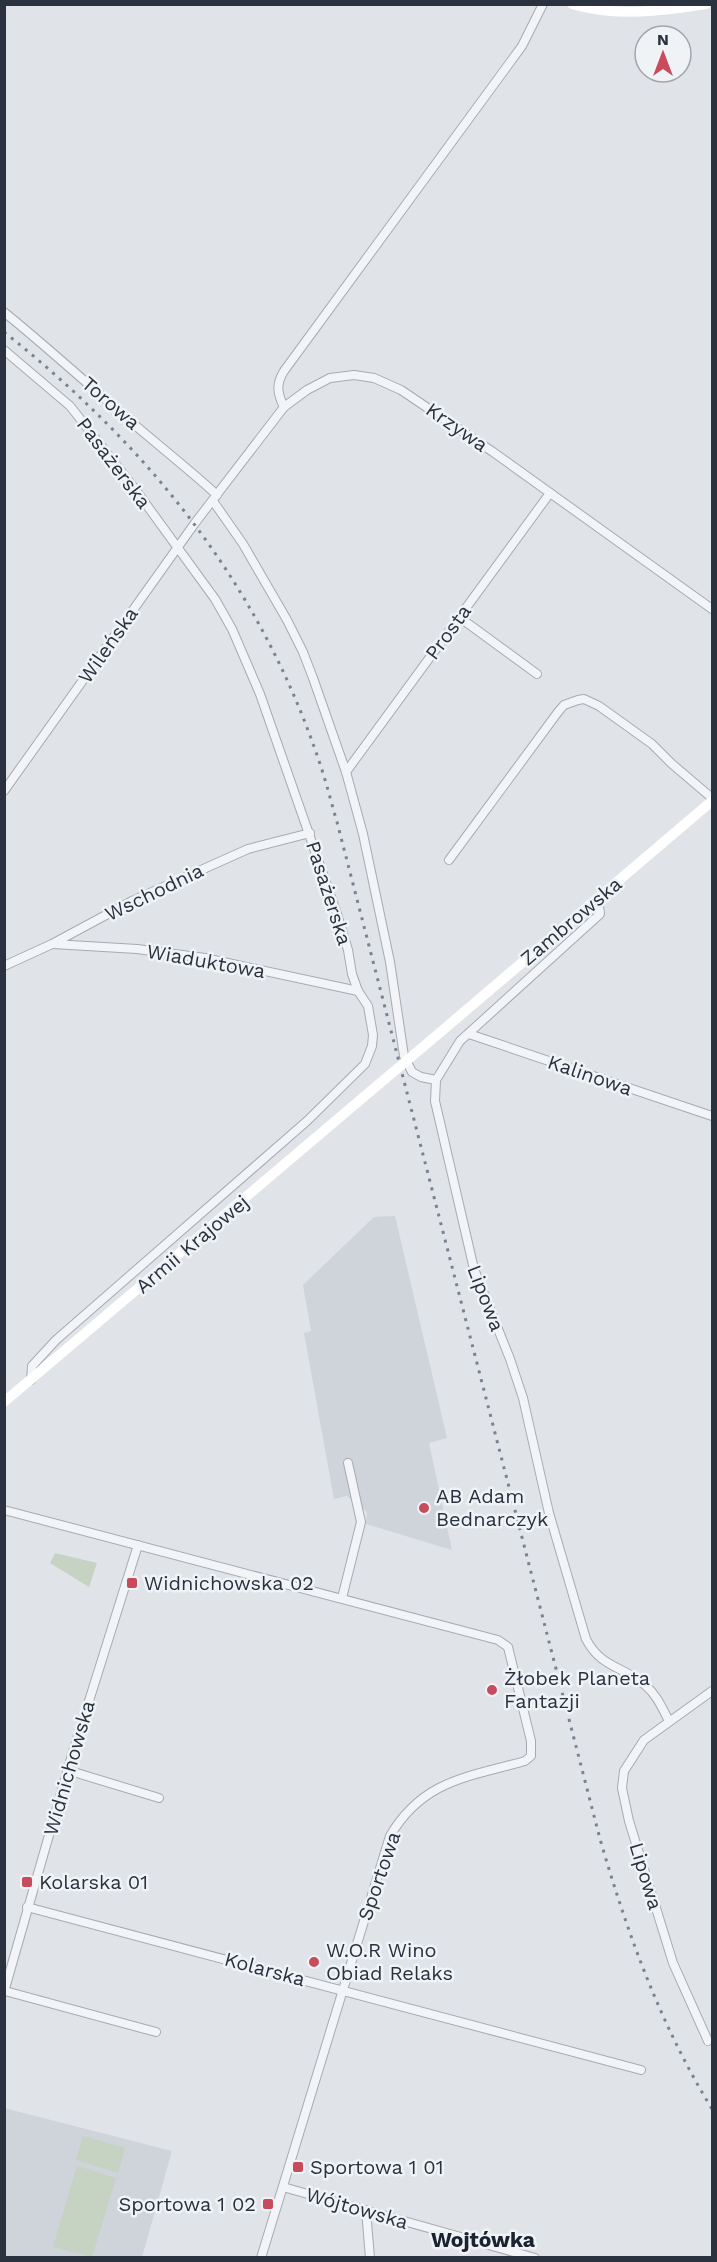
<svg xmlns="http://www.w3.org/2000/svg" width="717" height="2262" font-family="'Work Sans',sans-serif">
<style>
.built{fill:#cfd3da}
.green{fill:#c6d2c2}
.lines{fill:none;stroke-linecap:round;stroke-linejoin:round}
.street-casing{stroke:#a6abb3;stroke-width:10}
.street{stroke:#f3f4f7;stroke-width:8}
.secondary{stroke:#fff;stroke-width:10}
.rail{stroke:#7b8392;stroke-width:3;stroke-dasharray:3 6;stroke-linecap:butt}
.secondary-bridge{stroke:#fff;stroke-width:10}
.poi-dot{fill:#c84b5d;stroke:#f0f3f6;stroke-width:2}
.labels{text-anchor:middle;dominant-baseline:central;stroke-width:5;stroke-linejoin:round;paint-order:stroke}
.street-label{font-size:20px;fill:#2a313f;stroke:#f0f3f6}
.poi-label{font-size:20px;fill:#2a313f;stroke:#f0f3f6;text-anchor:start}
.neighbourhood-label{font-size:21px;font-weight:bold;fill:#1c2330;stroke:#f0f3f6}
</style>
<rect width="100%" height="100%" fill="#e0e4e9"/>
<g class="built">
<path d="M395 1216 447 1438 429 1443 452 1550 366 1524 367 1512 347 1496 334 1499 304 1333 311 1331 303 1285 374 1217Z"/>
<path d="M4 2108 172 2151 142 2257H5Z"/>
</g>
<g class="green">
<path d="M55 1553 97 1563 89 1587 50 1563Z"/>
<path d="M83 2136 125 2148 118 2173 76 2160Z"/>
<path d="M77 2166 116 2178 92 2257 53 2247Z"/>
</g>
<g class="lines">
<defs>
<g id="street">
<path d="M4 312C47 347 88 384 129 420 159 446 189 469 217 495"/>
<path d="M4 350 70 406 135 489 215 599 232 629 260 694 338 917 348 950 352 974 358 991 368 1006 373 1035 372 1046 365 1064 307 1121 56 1340 32 1366 31 1380"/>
<path d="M284 407C277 393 276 384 284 371L522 46 543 4"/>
<path d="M213 501 243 544 287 620 303 652 313 678 346 772 363 834 390 962 404 1056 412 1072 421 1077 436 1080"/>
<path d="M459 617 537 674"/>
<path d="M346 772 550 493"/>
<path d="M4 791 195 523 284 407 307 390 330 378 354 375 374 378 401 390 493 452 712 609"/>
<path d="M449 860 558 712 564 705 578 700 584 699 599 706 652 744 672 764 712 798"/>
<path d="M598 898 600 914 460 1041 436 1080 435 1101 474 1269 510 1359 523 1398 549 1513 586 1639C601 1668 623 1666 645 1685 657 1695 662 1708 669 1721"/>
<path d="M53 944 137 949 205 958 358 991"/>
<path d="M4 966 52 944 132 901 248 849 310 833"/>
<path d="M469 1034 712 1116"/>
<path d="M4 1510 498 1640 508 1647 531 1741V1756L525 1761C468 1777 423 1780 390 1836L261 2258"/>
<path d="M342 1598 361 1522 348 1463"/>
<path d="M67 1770 159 1798"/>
<path d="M27 1907 641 2070"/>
<path d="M5 1991 156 2032"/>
<path d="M4 1992 72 1755 138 1545"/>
<path d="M708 2041 673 1963 629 1821 622 1788 624 1771 644 1740 712 1691"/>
<path d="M283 2187 535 2258"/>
<path d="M366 2210 370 2258"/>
</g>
</defs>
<use href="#street" class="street-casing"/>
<use href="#street" class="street"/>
<g class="secondary">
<path d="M572 4C615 17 662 11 706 4"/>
<path d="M430 1041 712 801"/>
<path d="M4 1402 379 1084"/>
</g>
<path class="rail" d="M4 332C149 447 260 585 319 761 326 781 331 802 337 822L600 1839C628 1935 660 2024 712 2109"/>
<path class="secondary-bridge" d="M379 1084 430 1041"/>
</g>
<g class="poi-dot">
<circle cx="424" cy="1508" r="6"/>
<rect x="126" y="1577" width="12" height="12" rx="3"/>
<circle cx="492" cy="1690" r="6"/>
<rect x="21" y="1876" width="12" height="12" rx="3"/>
<circle cx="314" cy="1962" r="6"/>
<rect x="292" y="2161" width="12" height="12" rx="3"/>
<rect x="262" y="2198" width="12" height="12" rx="3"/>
</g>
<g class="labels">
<g class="street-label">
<text transform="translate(111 403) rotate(41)">Torowa</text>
<text transform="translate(457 427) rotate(35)">Krzywa</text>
<text transform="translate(114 463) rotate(53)">Pasażerska</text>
<text transform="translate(448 632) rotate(-54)">Prosta</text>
<text transform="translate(108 645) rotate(-55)">Wileńska</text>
<text transform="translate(154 892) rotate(-26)">Wschodnia</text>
<text transform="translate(329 893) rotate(72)">Pasażerska</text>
<text transform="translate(571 921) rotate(-40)">Zambrowska</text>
<text transform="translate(206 961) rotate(10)">Wiaduktowa</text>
<text transform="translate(590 1075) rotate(19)">Kalinowa</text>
<text transform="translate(192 1244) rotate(-40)">Armii Krajowej</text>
<text transform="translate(486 1298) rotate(69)">Lipowa</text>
<text transform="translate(69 1768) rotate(-74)">Widnichowska</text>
<text transform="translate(379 1876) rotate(-71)">Sportowa</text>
<text transform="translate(646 1876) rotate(73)">Lipowa</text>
<text transform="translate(265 1969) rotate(15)">Kolarska</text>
<text transform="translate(357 2208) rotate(16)">Wójtowska</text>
</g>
<g class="poi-label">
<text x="436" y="1496">AB Adam<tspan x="436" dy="23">Bednarczyk</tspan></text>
<text x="144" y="1583">Widnichowska 02</text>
<text x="504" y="1678">Żłobek Planeta<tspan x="504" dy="23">Fantazji</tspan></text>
<text x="39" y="1882">Kolarska 01</text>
<text x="326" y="1950">W.O.R Wino<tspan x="326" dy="23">Obiad Relaks</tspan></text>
<text x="310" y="2167">Sportowa 1 01</text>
<text x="256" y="2204" text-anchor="end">Sportowa 1 02</text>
</g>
<g class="neighbourhood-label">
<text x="483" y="2239">Wojtówka</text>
</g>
</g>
<rect width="717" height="2262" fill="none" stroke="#2a313f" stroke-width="12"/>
<g transform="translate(663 54)"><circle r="28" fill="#f0f3f6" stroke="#a1a5ad" stroke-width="1.5"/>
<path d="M0-4.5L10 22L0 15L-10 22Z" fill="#c84b5d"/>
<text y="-9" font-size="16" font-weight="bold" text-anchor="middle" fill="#2a313f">N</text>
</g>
</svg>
